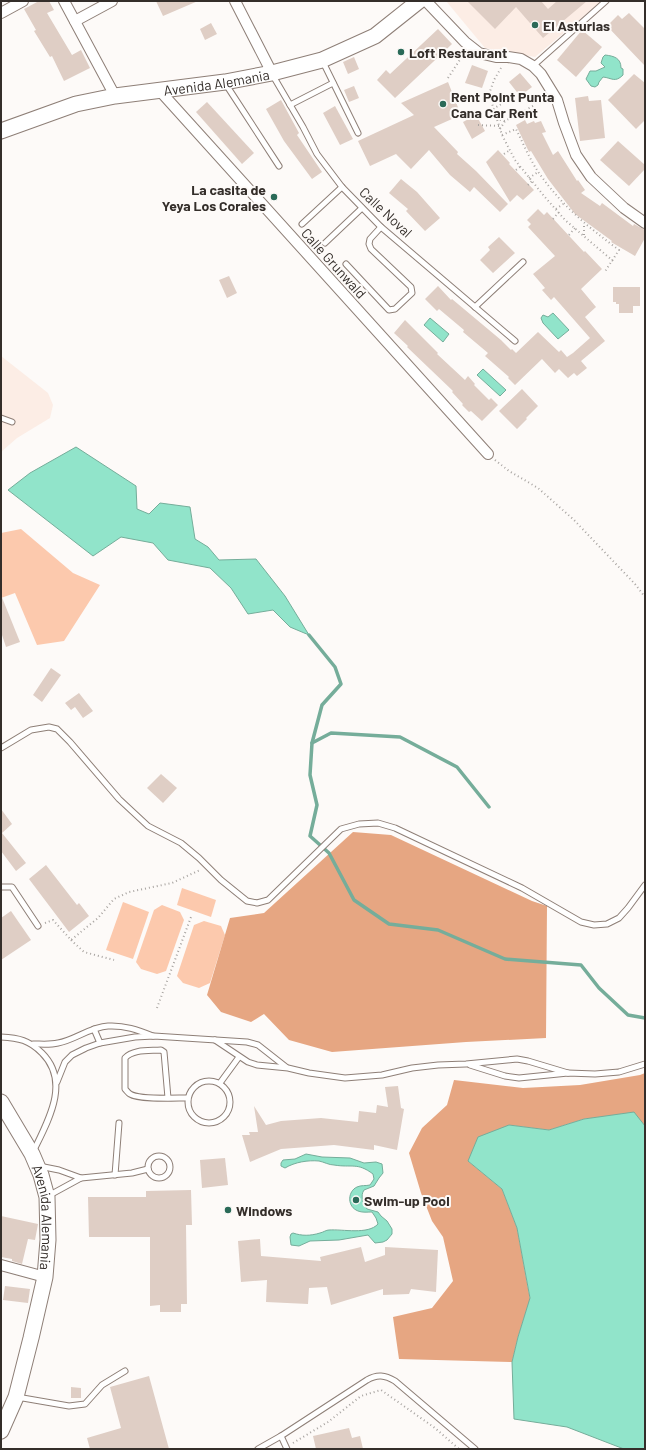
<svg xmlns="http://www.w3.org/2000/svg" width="646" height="1450" font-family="Barlow,sans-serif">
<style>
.built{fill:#fcede5}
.green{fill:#fcc9ad}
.forest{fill:#e6a682}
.water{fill:#91e4ca;stroke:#75ad9a}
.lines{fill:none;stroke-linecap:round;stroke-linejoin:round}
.stream{stroke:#75ad9a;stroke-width:3.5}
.building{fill:#dfcec5}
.lane-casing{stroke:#8e7f77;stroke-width:7}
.street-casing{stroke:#8e7f77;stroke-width:12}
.secondary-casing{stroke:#8e7f77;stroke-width:17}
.path{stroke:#a8a4a1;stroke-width:2;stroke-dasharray:1 3;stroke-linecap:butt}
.lane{stroke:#fff;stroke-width:5}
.street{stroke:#fff;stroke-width:10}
.secondary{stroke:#fff;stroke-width:15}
.poi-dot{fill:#2a6a58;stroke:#fdfaf8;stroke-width:1.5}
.labels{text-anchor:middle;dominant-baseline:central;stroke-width:4;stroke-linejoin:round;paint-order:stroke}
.poi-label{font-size:14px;font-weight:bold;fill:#342e2a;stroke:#fdfaf8;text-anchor:start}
.street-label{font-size:14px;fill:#342e2a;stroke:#fdfaf8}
</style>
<rect width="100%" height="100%" fill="#fdfaf8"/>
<g class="built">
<path d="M446 1H602L535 57 485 48Z"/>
<path d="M1 356 48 393 53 405 50 418 17 438 1 452Z"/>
</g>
<g class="green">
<path d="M21 529 73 573 100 585 64 641 37 645 15 593 1 598V533Z"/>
<path d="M182 888 216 900 211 917 177 905Z"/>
<path d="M123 902 149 912 133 959 106 950Z"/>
<path d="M162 905 180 912 184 920 166 971 157 974 141 969 136 962 154 910Z"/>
<path d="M204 921 221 926 225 935 210 983 199 988 183 983 177 976 194 925Z"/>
</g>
<g class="forest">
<path d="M353 832 391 835 532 901 547 906 546 1038 466 1042 332 1052 289 1040 264 1014 251 1022 221 1012 207 995 230 918 264 913Z"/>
<path d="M645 1073V1126L634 1113 584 1119 549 1130 509 1125 468 1161 502 1189 517 1228 530 1299 518 1337 512 1362 399 1359 393 1317 432 1308 453 1281 443 1237 432 1221 421 1193 409 1153 422 1128 447 1105 454 1080 523 1088 580 1085 640 1075Z"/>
</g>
<g class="water">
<path d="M605 55C614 56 621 58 621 68L623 69V75C615 83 612 78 603 77L599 82 598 85 595 87 591 86 586 79 590 71H596L605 67 601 63 603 57Z"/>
<path d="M553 313 569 330 558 339 543 323 541 318 543 315 548 317Z"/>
<path d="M430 318 449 334 443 342 424 325Z"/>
<path d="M483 369 506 390 500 396 477 375Z"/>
<path d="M76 447 136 486 137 509 149 514 160 503 190 507 195 539 208 547 219 560 256 559 285 596 309 635 290 627 273 610 248 614 231 588 210 568 168 560 153 543 121 537 93 556 8 490 30 473Z"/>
<path d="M634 1112 645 1126V1449H624L567 1427 514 1419 512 1362 518 1337 530 1298 517 1228 502 1189 468 1161 478 1137 509 1125 549 1130 584 1119Z"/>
<path d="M306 1154 322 1157 350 1158 364 1163 376 1162 382 1164 383 1173 379 1178 374 1186 364 1190C360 1196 363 1203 367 1209L378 1212 381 1216 387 1221 392 1229V1234L387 1240 383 1242 375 1243 368 1235 339 1240 310 1241 299 1246 291 1245 290 1237 291 1234 293 1233C302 1236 310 1236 320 1233 324 1232 326 1230 329 1230 343 1229 368 1235 378 1224L376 1218 372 1212C367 1212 361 1213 356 1210 347 1205 348 1191 357 1187 361 1185 366 1186 370 1185L374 1179 373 1174C357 1162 352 1168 334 1165 329 1165 324 1162 319 1161 308 1160 295 1162 285 1168L281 1166V1163L283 1160 295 1159Z"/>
</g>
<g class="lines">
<g class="stream">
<path d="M309 635 335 667 341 684 322 705 312 743 310 775 317 805 310 836 329 853 354 900 389 924 438 930 505 959 581 965 599 988 628 1015 645 1018"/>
<path d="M312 743 331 733 400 737 457 767 489 807"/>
</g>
</g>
<g class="building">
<path d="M39 1H49L54 10 47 13 72 55 81 50 90 68 64 81 52 56 50 57 34 31 36 30 24 9Z"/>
<path d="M156 1H198L163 16Z"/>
<path d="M467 1H541L548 9 557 1H587L543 38 516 7 495 29Z"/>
<path d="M629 13 645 29V66L607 26 618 15 622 19Z"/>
<path d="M211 23 217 34 205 40 200 29Z"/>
<path d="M438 29 452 44 395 98 377 80 386 70 390 74Z"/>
<path d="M582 30 602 47 576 77 557 60Z"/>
<path d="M354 57 359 69 348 74 343 62Z"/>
<path d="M472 65 488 71 482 88 465 83Z"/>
<path d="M520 73 532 87 520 96 509 82Z"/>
<path d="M634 74 645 83V120L636 129 608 100Z"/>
<path d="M448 82 461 115 434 127 458 152 457 154 476 171 508 204 500 212 474 187 470 192 450 175 429 150 411 169 396 154 370 166 358 141 414 115 401 103Z"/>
<path d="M354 86 359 98 349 102 344 90Z"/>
<path d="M588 96 589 101 601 100 605 138 580 141 575 98Z"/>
<path d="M281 100 299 133 297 135 322 172 312 179 284 141 266 109Z"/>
<path d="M207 102 254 153 242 164 196 112Z"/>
<path d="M335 106 353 139 340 145 323 113Z"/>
<path d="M476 115 485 131 472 139 463 122Z"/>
<path d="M525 120 527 124 534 121 535 123 541 121 546 132 542 133 553 155 558 151 577 181 578 180 585 190 581 193 600 206 602 203 633 226 634 224 645 230V238L635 256 611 242 612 241 575 214 548 179 531 151 529 152 516 125Z"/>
<path d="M618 141 645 165V169L629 186 600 160Z"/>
<path d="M498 150 510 163 509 164 534 190 523 200 517 195 510 202 486 162Z"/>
<path d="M401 179 417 192 440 218 425 231 406 211 408 209 389 193Z"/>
<path d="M538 209 544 215 547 212 584 252 585 251 602 269 581 289 596 307 585 317 605 341 581 361 587 368 577 376 574 373 568 378 559 369 555 373 542 359 515 385 508 378 509 377 485 356 488 353 463 332 464 330 439 309 437 311 425 299 438 286 451 300 452 299 501 340 511 350 512 349 516 353 538 332 559 352 561 350 567 357 573 353 590 338 554 297 551 300 542 290 545 288 533 274 555 256 528 227 531 224 527 220Z"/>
<path d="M499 237 515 253 493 273 480 260 490 250 488 247Z"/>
<path d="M229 276 237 293 227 298 219 280Z"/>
<path d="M613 287H640V306H633V313H619V304H616V302H613Z"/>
<path d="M405 320 438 353 437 354 465 380 468 376 475 384 474 385 489 400 491 398 498 405 482 421 471 411 469 412 462 405 463 404 452 392 453 391 407 347 408 346 394 333Z"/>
<path d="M522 389 538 406 526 418 527 419 517 429 499 411Z"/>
<path d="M1 595 20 642 6 647 1 632Z"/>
<path d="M51 668 61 675 42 702 33 695Z"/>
<path d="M79 693 93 711 83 718 75 707 71 710 65 703Z"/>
<path d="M161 774 177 788 163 803 147 788Z"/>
<path d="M1 809 12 824 2 833 26 863 16 871 1 851Z"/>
<path d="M46 865 77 905 79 903 89 916 69 932 29 879Z"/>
<path d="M11 911 31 940 1 960V918Z"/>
<path d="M398 1086 401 1108 404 1109 397 1150 374 1145V1150L334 1145 281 1149 250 1162 242 1135H250L249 1132H258L254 1106 266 1125 281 1121 321 1118 358 1122 359 1111 376 1113 377 1105 388 1107 385 1087Z"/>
<path d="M225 1158 228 1185 202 1188 200 1160Z"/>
<path d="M191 1190 192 1225H186L187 1304H181V1312H160V1305L150 1306V1237H89L88 1197H146V1191Z"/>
<path d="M1 1216 38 1224 35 1240 28 1239 22 1264 12 1261V1259L1 1257Z"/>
<path d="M260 1239 261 1256 321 1261 320 1257 361 1247 365 1262 385 1255V1247L438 1250 436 1292 411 1289 409 1294 383 1295V1289L331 1305 327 1287 309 1288 308 1304 266 1302 267 1280 241 1282 238 1241Z"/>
<path d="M5 1286 30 1289 28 1303 3 1300Z"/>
<path d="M149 1376 169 1449H90L87 1438 121 1428 110 1387Z"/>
<path d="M71 1387 81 1388V1398H71Z"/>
<path d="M349 1428 352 1438 360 1436 363 1449H316L313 1436Z"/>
</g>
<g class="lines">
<defs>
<g id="lane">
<path d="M322 60 358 133"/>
<path d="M533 66 606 1"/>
<path d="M272 74 303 127 317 154 342 187 381 227 515 341"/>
<path d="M225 83 279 166"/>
<path d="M290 105 333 83"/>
<path d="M302 224 342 187"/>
<path d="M325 243 362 208"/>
<path d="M346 264 389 310 395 309 412 293 411 287 371 249 369 244 370 239 381 227"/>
<path d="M475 307 523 262"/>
<path d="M1 418 12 422"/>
<path d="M1 748 31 730 49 727 57 729 70 742 119 799 148 826 181 843 199 858 221 880 247 901 257 903 268 900 341 829 359 824 378 823 395 828 522 888 581 922 594 925 607 924 619 918 628 908 645 885"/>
<path d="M1 887H12L38 926"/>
<path d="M94 1029 100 1043"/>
<path d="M1 1037C19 1038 29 1040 42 1053 71 1082 48 1121 33 1152"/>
<path d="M215 1040 248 1062 257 1065 288 1068 309 1073 345 1078 382 1075 412 1068 438 1065 466 1064 517 1059 528 1061 568 1073"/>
<path d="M33 1044C41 1044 50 1045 58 1043 75 1040 90 1027 108 1026 124 1025 138 1030 153 1036"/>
<path d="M470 1065 505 1076 519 1078 568 1073 595 1074 619 1072 645 1064"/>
<circle cx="209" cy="1102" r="21"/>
<path d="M57 1082 65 1062 72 1055 86 1048 100 1043 135 1037 154 1036 247 1042 258 1045 286 1067"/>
<path d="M220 1083 239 1057"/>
<path d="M168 1098 164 1052 161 1050C150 1051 133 1049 125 1058V1089C127 1091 128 1093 130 1094 139 1100 175 1098 187 1098"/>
<circle cx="159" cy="1167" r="11"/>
<path d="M39 1166 59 1170 81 1178 48 1196"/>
<path d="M115 1175 119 1123"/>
<path d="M81 1178 132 1173 148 1169"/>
<path d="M17 1397 69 1406 85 1404 102 1385 125 1371"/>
<path d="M281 1436 287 1449"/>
<path d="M258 1449 281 1436 367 1380C377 1374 385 1375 395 1381L475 1449"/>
</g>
<g id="street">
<path d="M64 1 115 96"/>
<path d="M235 1 272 73"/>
<path d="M426 1 465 42 479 53 496 57H508L521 59 533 66 541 74 557 100 564 123 576 155 591 177 624 208 645 223"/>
<path d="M1 13 23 1"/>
<path d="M75 21 112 1"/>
<path d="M160 91 488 454"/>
<path d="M1 1265 45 1277"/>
</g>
<g id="secondary">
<path id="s1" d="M1 131 76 104 115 96 225 82 272 73 322 60 375 36 419 1"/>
<path id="s2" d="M1 1102 32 1154 41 1175 47 1197 48 1240 45 1277 31 1338 16 1397 1 1431"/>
</g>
</defs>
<use href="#lane" class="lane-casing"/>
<use href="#street" class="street-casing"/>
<use href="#secondary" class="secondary-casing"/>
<g class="path">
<path d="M501 68 494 80 489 94 502 135 515 160 544 196 565 220 613 261"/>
<path d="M448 78 463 55"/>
<path d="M483 94H489"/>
<path d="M493 109 503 103"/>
<path d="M496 119 505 121 533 106"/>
<path d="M478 125 499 126"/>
<path d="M500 129 505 121"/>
<path d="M502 135 516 129C523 143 530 160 539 173 563 207 587 226 619 250L604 273"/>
<path d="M504 154 510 150"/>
<path d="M516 170 521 166"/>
<path d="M529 178 538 172"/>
<path d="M528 185 532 181"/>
<path d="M556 209 563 204"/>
<path d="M553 219 559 212"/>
<path d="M569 235 575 228"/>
<path d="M584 235V224"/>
<path d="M495 460 509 471 538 488 574 520 635 584 645 597"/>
<path d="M45 923 53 920 71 940 98 918 114 899 129 892 172 883 200 870"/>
<path d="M71 940 84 952 114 960"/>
<path d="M157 1008 191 917"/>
<path d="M293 1443 328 1422 361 1396 381 1390 435 1428 459 1449"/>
</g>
<use href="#lane" class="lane"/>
<use href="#street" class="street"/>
<use href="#secondary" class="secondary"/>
</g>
<g class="poi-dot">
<circle cx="535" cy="25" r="4"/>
<circle cx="401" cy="52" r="4"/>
<circle cx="443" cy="104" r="4"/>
<circle cx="274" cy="197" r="4"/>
<circle cx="356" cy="1200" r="4"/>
<circle cx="228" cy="1210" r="4"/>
</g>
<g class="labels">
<g class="poi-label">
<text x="543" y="25">El Asturias</text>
<text x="409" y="52">Loft Restaurant</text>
<text x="451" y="96">Rent Point Punta<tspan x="451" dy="16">Cana Car Rent</tspan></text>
<text x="266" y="189" text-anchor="end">La casita de<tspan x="266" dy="16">Yeya Los Corales</tspan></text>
<text x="364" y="1200">Swim-up Pool</text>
<text x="236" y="1210">Windows</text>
</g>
<g class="street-label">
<text stroke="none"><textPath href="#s1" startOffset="222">Avenida Alemania</textPath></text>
<text transform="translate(386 212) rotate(43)">Calle Noval</text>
<text transform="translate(334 263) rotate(48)">Calle Grunwald</text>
<text stroke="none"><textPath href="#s2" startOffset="126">Avenida Alemania</textPath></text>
</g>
</g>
<rect width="646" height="1450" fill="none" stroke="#342e2a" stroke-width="4"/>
</svg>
